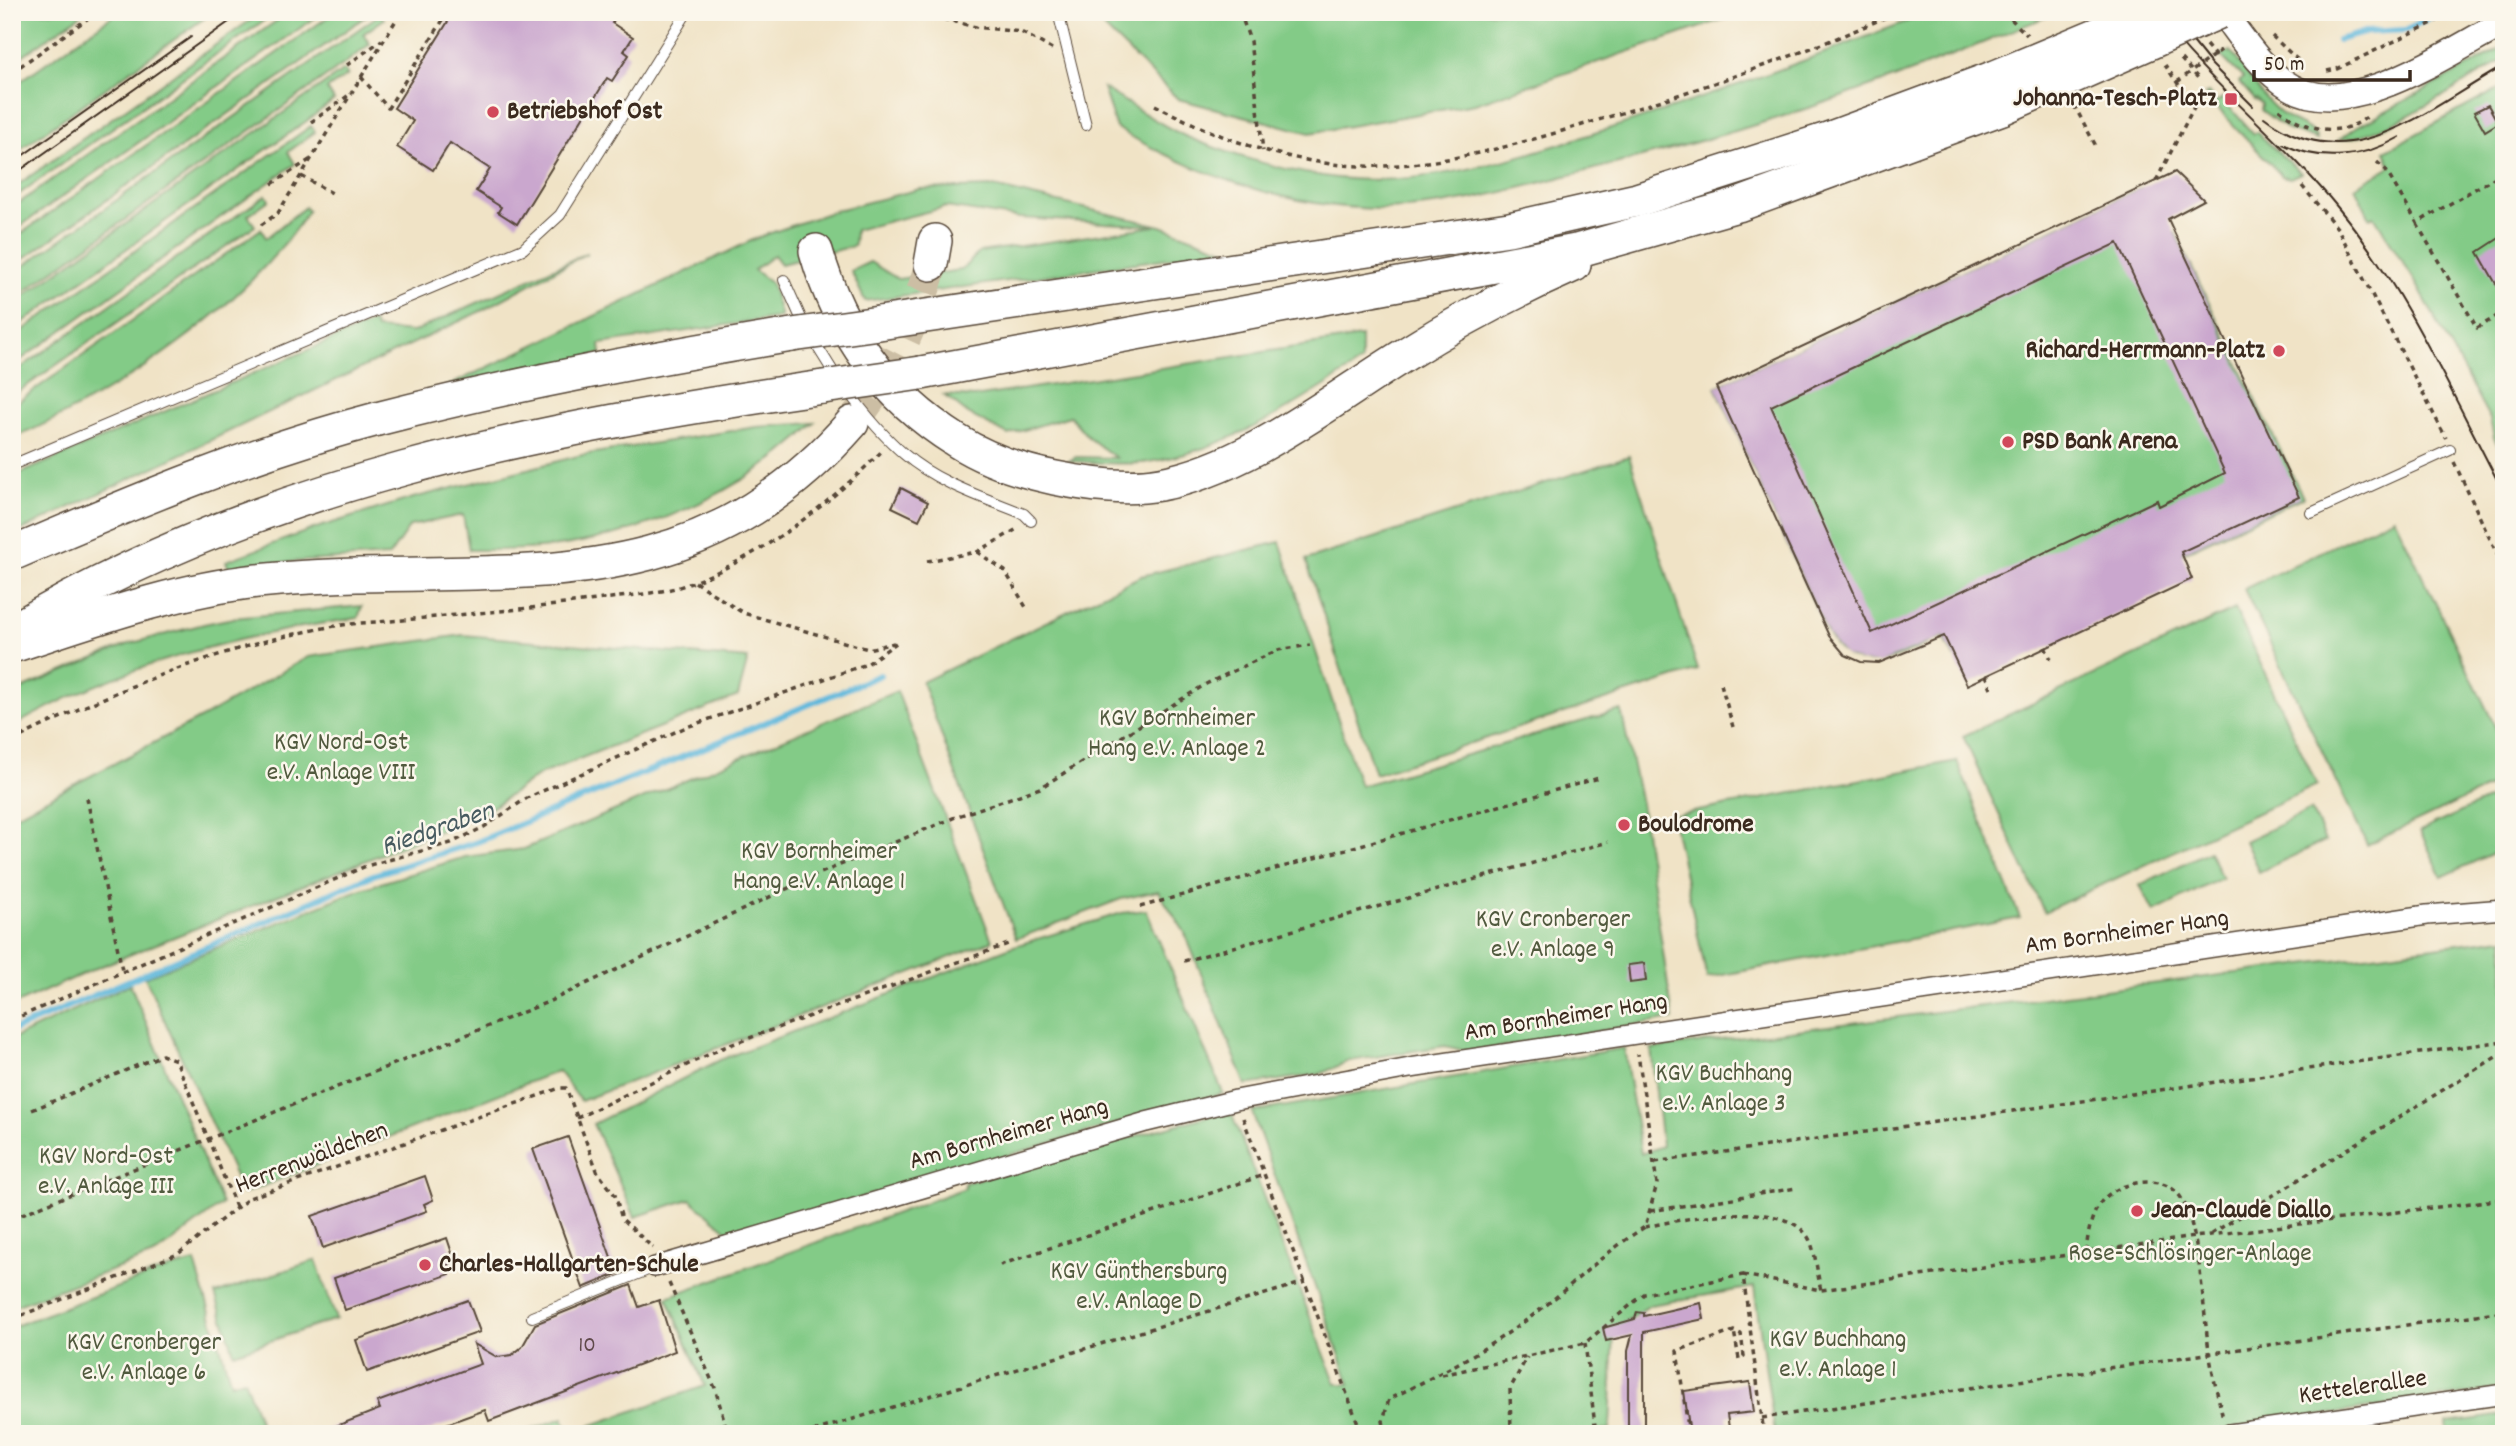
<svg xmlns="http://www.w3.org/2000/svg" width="2516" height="1446" font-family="Dekko,sans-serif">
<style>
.green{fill:#83cb87;stroke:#5f7a52;stroke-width:2}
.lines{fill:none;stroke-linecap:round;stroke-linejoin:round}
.stream{stroke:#5db7db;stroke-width:6}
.building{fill:#caa7ce;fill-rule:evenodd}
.motorway-tunnel{stroke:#ccbea4;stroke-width:33;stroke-dasharray:33 17;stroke-linecap:butt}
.service-casing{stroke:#564637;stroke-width:12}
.minor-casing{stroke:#564637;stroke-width:22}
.secondary-casing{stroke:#564637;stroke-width:29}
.motorway-casing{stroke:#564637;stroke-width:36}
.path{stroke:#564637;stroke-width:3.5;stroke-dasharray:5 5;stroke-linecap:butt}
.service{stroke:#fff;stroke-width:10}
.minor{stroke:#fff;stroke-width:19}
.secondary{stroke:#fff;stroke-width:26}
.motorway{stroke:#fff;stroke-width:33}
.tram{stroke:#3b2a1e;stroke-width:2}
.motorway-bridge-casing{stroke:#564637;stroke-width:36;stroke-linecap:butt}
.motorway-bridge{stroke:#fff;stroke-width:33}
.poi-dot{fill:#d1495b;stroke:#fbf7ec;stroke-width:2.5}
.labels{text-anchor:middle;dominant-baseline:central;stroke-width:5;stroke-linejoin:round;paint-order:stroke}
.number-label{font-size:23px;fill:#5f494a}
.poi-label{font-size:26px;font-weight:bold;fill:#3b2a1e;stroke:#fbf7ec;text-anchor:start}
.park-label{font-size:26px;fill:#515a3e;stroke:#fbf7ec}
.street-label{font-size:26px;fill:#3b2a1e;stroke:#fbf7ec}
.water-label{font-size:28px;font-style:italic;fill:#475b60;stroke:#fbf7ec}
</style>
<rect width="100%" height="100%" fill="#fbf7ec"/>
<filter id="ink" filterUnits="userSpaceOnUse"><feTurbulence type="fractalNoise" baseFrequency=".0143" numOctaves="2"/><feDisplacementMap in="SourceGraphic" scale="14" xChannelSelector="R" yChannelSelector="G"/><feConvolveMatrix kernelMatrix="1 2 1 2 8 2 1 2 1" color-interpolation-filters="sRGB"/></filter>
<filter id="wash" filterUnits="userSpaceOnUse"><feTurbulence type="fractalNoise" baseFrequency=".00686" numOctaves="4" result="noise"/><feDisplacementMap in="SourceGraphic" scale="28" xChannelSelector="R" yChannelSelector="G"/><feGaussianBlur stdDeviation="1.57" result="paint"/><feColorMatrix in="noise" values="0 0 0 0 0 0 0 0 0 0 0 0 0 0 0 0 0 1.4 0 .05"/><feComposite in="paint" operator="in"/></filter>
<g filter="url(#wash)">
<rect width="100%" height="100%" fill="#f0e3c6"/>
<g class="green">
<path d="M12 12H85L12 63Z"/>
<path d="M118 12H213L12 155V87Z"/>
<path d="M262 12H276L12 199V189Z"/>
<path d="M289 12H323L12 232V208Z"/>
<path d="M335 12H372L12 267V240Z"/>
<path d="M1088 12H1745L1475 104 1310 133 1178 99Z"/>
<path d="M1937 12H2058C1996 37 1934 64 1872 86 1776 121 1677 149 1578 173 1514 189 1447 209 1381 209 1288 208 1194 174 1116 128L1103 88C1130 104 1157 123 1185 136 1225 153 1280 170 1323 176 1416 191 1511 160 1598 132 1707 98 1812 58 1918 17Z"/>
<path d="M380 14 384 19 363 34 370 44 344 64 12 300V274Z"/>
<path d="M2504 47V60C2458 85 2390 135 2339 140L2356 127Z"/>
<path d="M2231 51C2247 73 2262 99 2283 115 2294 124 2313 126 2317 140L2288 130 2261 110 2262 104 2257 99 2255 100 2239 82 2243 78 2221 56Z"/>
<path d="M344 70 348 75 327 89 334 100 308 120 12 330V304Z"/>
<path d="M2504 86V456L2494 438 2490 419 2416 283 2374 216 2370 218 2355 187 2391 166 2385 151Z"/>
<path d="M2208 93 2217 102 2222 98 2253 134 2256 132 2301 173 2290 178 2282 176 2205 95Z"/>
<path d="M311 126 315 132 288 152 295 164 12 366V338Z"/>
<path d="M994 187 1161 226 1227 250 865 301 851 271 870 262 898 279 961 270 980 252 1156 226 1019 218 946 207 855 230 854 246 781 264 774 255 754 270 771 283 781 317 600 344 601 354 438 391 759 237 837 210 920 189Z"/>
<path d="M2141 188 2165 237 2175 233 2303 497 1954 658 1943 636C1903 654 1860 685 1829 636L1716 387Z"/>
<path d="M266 195 269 200 248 215 255 226 12 396V374Z"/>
<path d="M305 207 308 211C244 310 119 392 12 439V406L261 229 266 238Z"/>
<path d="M587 253 483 310 12 535V477L373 322 376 329 413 332Z"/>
<path d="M1361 337V362C1297 405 1227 450 1149 462 1124 466 1094 462 1069 461L1076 457 1116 458 1088 437 1070 416 1008 435 968 414 944 395 974 397Z"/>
<path d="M815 423C749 489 656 530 565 545 533 550 501 550 469 550L463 515 410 526 389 556 288 562 230 572 226 561 316 528 413 498 582 455 756 427Z"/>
<path d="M1629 456 1698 670 1375 774 1306 560Z"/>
<path d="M2394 517 2504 745V780L2367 845 2244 589Z"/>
<path d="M1280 542 1360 786 1621 710 1641 804 1673 1019 1471 1052 1445 1046 1349 1061 1320 1074 1246 1085 1184 931 1158 891 1121 899 1016 939 922 682 1141 576Z"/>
<path d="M362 606 358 618C238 635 118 665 12 727V693L129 644 204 624 233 618Z"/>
<path d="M2235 609 2317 785 2044 912 1963 736Z"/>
<path d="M463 635 748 659 738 696 539 775 484 813 94 969 12 1006V817L203 717 308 657Z"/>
<path d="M897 691 992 941 581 1101 558 1071 243 1194 145 977 358 890 465 857 524 849Z"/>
<path d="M1957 761 2020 918 1707 978 1672 816Z"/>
<path d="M2504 792V848L2442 877 2420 831Z"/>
<path d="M2311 810 2325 841 2259 872 2245 841Z"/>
<path d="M2209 851 2222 878 2154 912 2140 885Z"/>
<path d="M1146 910 1223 1093 732 1235 690 1199 635 1217 593 1124 720 1060 1011 947 1122 913Z"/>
<path d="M2504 938V1388L2197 1434H1775L1754 1287 1650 1305 1614 1330 1610 1429 1600 1430 1601 1434H519L563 1418 569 1433 705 1386 667 1297 965 1188 964 1183 1230 1110 1336 1384H1350L1252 1112 1624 1048 1641 1154 1662 1146 1651 1049Z"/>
<path d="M130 984 222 1204 156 1254 12 1307V1039Z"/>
<path d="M316 1260 336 1319 234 1353 215 1294Z"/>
<path d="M195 1262 231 1383 244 1379 264 1434H12V1327L158 1272Z"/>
<path d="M2504 1415V1434H2448L2447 1423Z"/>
</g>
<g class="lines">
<g class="stream">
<path d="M2338 40 2367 32 2406 30 2439 12"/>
<path d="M12 1031 373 875 477 842 880 675"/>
</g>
</g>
<g id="blocks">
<g class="building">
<path d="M454 12H619L612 23 633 37 624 51 629 55 612 81 607 78 517 224 498 212 501 207 476 191 490 169 450 143 433 170 397 147 413 121 394 108Z"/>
<path d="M2488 105 2498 123 2485 131 2474 112Z"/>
<path d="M2175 172 2204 200 2168 219 2299 497 2181 552 2192 579 1967 685 1944 636 1879 663 1861 662 1845 655 1829 636 1716 387ZM2118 243 2225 473 2159 506 2157 500 1872 633 1771 406Z"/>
<path d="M2504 235V298L2478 252Z"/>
<path d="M901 488 928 502 919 520 892 507Z"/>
<path d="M1644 963 1646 981 1630 983 1628 965Z"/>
<path d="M568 1137 617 1274 583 1288 533 1149Z"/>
<path d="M425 1176 433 1200 424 1204 427 1211 323 1248 312 1216Z"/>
<path d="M447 1238 455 1262 446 1266 450 1274 345 1310 334 1278Z"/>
<path d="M631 1285 639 1307 659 1300 675 1351 489 1421 485 1410 419 1434H316L380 1409 377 1402 481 1364 474 1344 497 1357 512 1355 522 1347 535 1324Z"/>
<path d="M468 1300 480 1332 367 1372 356 1340Z"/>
<path d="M1701 1303 1704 1319 1644 1332V1434H1628V1351L1632 1335 1606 1341 1603 1328 1635 1319 1637 1312 1644 1313V1316Z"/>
<path d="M1750 1382 1754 1412 1727 1415 1730 1434H1690L1684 1391Z"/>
</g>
</g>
</g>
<g filter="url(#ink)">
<use href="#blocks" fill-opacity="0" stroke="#564637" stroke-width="2"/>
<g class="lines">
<path class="motorway-tunnel" d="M852 423C890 374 915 324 931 264"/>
<defs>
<g id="service">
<path d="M1058 12 1086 125"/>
<path d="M784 280 804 325 837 378"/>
<path d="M847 390C864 413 882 435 904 454 937 483 985 498 1024 514L1031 521"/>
<path d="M12 465 523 249 560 215 687 12"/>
<path d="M2311 513 2450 450"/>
<path d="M532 1317 655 1267"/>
</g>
<g id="minor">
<path d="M655 1267 1146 1122 1236 1100 1410 1068 2427 915 2504 909"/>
<path d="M2230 1434 2504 1394"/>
</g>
<path id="secondary" d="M2222 12C2242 38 2262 71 2291 87 2350 122 2449 51 2504 23"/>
<g id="motorway">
<path d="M816 251C839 332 885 396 957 441 987 460 1021 471 1055 478 1089 485 1125 490 1160 484 1248 468 1331 400 1406 354 1460 320 1517 290 1574 265"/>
<path d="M931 264 935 241"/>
<path d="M879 323 1509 229 1637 200 1828 139 1993 78"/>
<path d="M921 373 1576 251 1738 205 2002 108"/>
<path d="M12 554C133 502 254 451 381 418 517 383 654 358 792 335"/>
<path d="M12 631C259 482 541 428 823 387"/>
<path d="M12 646C92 620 174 590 257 581 486 557 680 620 852 423"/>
</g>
</defs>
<use href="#service" class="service-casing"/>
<use href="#minor" class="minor-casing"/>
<use href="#secondary" class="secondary-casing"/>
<use href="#motorway" class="motorway-casing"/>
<g class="path">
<path d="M914 12 976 27 1021 32 1052 49"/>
<path d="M1240 12 1250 41 1263 151"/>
<path d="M2004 12 2027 35"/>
<path d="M2009 17 2017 12"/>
<path d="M2272 36 2300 62"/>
<path d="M2206 45 2218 59"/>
<path d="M2181 59 2198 78"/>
<path d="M347 65 382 40"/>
<path d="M2327 71 2337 69 2455 12"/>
<path d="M12 72 97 12"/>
<path d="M361 77 388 108 448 12"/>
<path d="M2177 82 2221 50"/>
<path d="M1155 105C1214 136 1275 159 1342 165 1435 173 1539 138 1628 111 1719 82 1810 52 1897 12"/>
<path d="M2074 105 2097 148"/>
<path d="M2279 109C2305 131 2345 139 2370 114"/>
<path d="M311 122 349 95"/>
<path d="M2377 162 2385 169 2417 223 2504 172"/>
<path d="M301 176 332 193"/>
<path d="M2156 181 2194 107 2165 65"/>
<path d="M272 184 311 159"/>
<path d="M2302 186 2338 229 2446 438"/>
<path d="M2417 224 2477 328 2504 312"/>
<path d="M261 225 278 213 401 12"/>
<path d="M2454 462 2504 569"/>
<path d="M977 552 1005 571 1027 609"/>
<path d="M927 561 977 552 1019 528"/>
<path d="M695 582 743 613 868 649 894 643"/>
<path d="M2045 647 2051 659"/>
<path d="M1986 675 1991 688"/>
<path d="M1721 684 1733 727"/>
<path d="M12 741C114 690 217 648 329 627 357 622 386 622 414 619 477 613 540 608 603 599 633 595 668 593 696 581 766 553 828 505 881 452"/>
<path d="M87 798 122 970"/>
<path d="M1140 907 1599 778"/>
<path d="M1184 961 1608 842"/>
<path d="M12 1020 366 866 451 843 484 827 527 798 684 728 867 664 896 643"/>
<path d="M32 1110 162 1055 176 1060 236 1207"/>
<path d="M577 1118 722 1048 1008 944"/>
<path d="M1243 1118 1362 1434"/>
<path d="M1655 1162 2504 1041"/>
<path d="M1650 1211 1797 1188"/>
<path d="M12 1218 548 1002 816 875 958 816 1040 788 1206 684 1278 650 1310 645"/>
<path d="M1645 1227C1684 1219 1782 1197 1808 1237 1816 1250 1817 1275 1821 1290"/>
<path d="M2211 1234 2504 1052"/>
<path d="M2086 1252C2088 1234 2090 1217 2101 1202 2117 1182 2160 1173 2178 1194 2200 1218 2203 1314 2209 1350 2212 1373 2218 1396 2223 1418"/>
<path d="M1000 1265 1264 1175"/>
<path d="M1743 1275 1821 1290 2194 1237 2504 1199"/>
<path d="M669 1283 715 1388 728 1434"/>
<path d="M12 1319 178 1254 249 1198 560 1088H566L598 1173 615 1195 622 1219 653 1248"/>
<path d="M1585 1343 1596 1434"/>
<path d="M1442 1375 1585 1343 1644 1294 1743 1275 1764 1434"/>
<path d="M1762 1418 2504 1311"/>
<path d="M804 1434 1305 1282"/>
<path d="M1386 1434 1383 1421 1389 1399C1438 1375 1488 1349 1532 1316 1571 1287 1604 1252 1645 1227L1657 1184 1638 1054"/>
<path d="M1511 1434 1510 1389 1527 1357"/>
<path d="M1689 1434 1677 1351 1734 1331 1741 1334 1744 1356 1739 1359 1734 1331"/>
</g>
<use href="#service" class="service"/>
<use href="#minor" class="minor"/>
<use href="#secondary" class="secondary"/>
<use href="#motorway" class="motorway"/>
<g class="tram">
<path d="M2155 12C2210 85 2282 139 2339 209 2408 293 2453 397 2504 493"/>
<path d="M2169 12 2211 64 2253 106"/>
<path d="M2264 117C2350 183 2427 108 2504 66"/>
<path d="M2283 144C2321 163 2364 158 2400 137"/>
<path d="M12 163 191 37"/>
<path d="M12 176 243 12"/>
</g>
<defs>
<g id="motorway-bridge">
<path d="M1993 78 2151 12"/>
<path d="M2002 108 2219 12"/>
<path d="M792 335 879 323"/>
<path d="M823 387 921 373"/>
</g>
</defs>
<use href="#motorway-bridge" class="motorway-bridge-casing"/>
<use href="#motorway-bridge" class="motorway-bridge"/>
</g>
</g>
<g class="poi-dot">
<rect x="2224" y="92" width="14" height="14" rx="3.5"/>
<circle cx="493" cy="112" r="7"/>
<circle cx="2279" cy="351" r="7"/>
<circle cx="2008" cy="442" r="7"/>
<circle cx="1624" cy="825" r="7"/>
<circle cx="2137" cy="1211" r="7"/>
<circle cx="425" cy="1265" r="7"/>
</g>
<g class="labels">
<g class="number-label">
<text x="587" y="1346">10</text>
</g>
<g class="poi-label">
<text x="2217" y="99" text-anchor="end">Johanna-Tesch-Platz</text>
<text x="507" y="112">Betriebshof Ost</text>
<text x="2265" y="351" text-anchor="end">Richard-Herrmann-Platz</text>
<text x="2022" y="442">PSD Bank Arena</text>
<text x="1638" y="825">Boulodrome</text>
<text x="2151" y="1211">Jean-Claude Diallo</text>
<text x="439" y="1265">Charles-Hallgarten-Schule</text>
</g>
<g class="park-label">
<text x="1177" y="719">KGV Bornheimer<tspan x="1177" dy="30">Hang e.V. Anlage 2</tspan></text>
<text x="341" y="743">KGV Nord-Ost<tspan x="341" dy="30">e.V. Anlage VIII</tspan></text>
<text x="819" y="852">KGV Bornheimer<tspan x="819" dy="30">Hang e.V. Anlage 1</tspan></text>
<text x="1553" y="920">KGV Cronberger<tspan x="1553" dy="30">e.V. Anlage 9</tspan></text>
<text x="1724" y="1074">KGV Buchhang<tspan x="1724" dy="30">e.V. Anlage 3</tspan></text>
<text x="106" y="1157">KGV Nord-Ost<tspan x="106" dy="30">e.V. Anlage III</tspan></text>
<text x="2190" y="1254">Rose-Schlösinger-Anlage</text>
<text x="1139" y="1272">KGV Günthersburg<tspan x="1139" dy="30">e.V. Anlage D</tspan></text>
<text x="1838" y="1340">KGV Buchhang<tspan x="1838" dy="30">e.V. Anlage 1</tspan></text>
<text x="144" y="1343">KGV Cronberger<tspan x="144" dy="30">e.V. Anlage 6</tspan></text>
</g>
<g class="street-label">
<text transform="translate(2127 933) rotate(-8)">Am Bornheimer Hang</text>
<text transform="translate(1566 1018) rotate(-9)">Am Bornheimer Hang</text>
<text transform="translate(1009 1135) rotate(-16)">Am Bornheimer Hang</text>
<text transform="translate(312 1159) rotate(-21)">Herrenwäldchen</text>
<text transform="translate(2363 1388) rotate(-8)">Kettelerallee</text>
</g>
<g class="water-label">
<text transform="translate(438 831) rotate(-19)">Riedgraben</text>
</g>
</g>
<rect width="2516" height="1446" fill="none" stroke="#fbf7ec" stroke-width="42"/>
<path d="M2254 70v10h156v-10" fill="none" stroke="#3b2a1e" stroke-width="3.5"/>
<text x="2264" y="70" font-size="21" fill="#3b2a1e" stroke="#fbf7ec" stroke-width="5" paint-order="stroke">50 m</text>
</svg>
